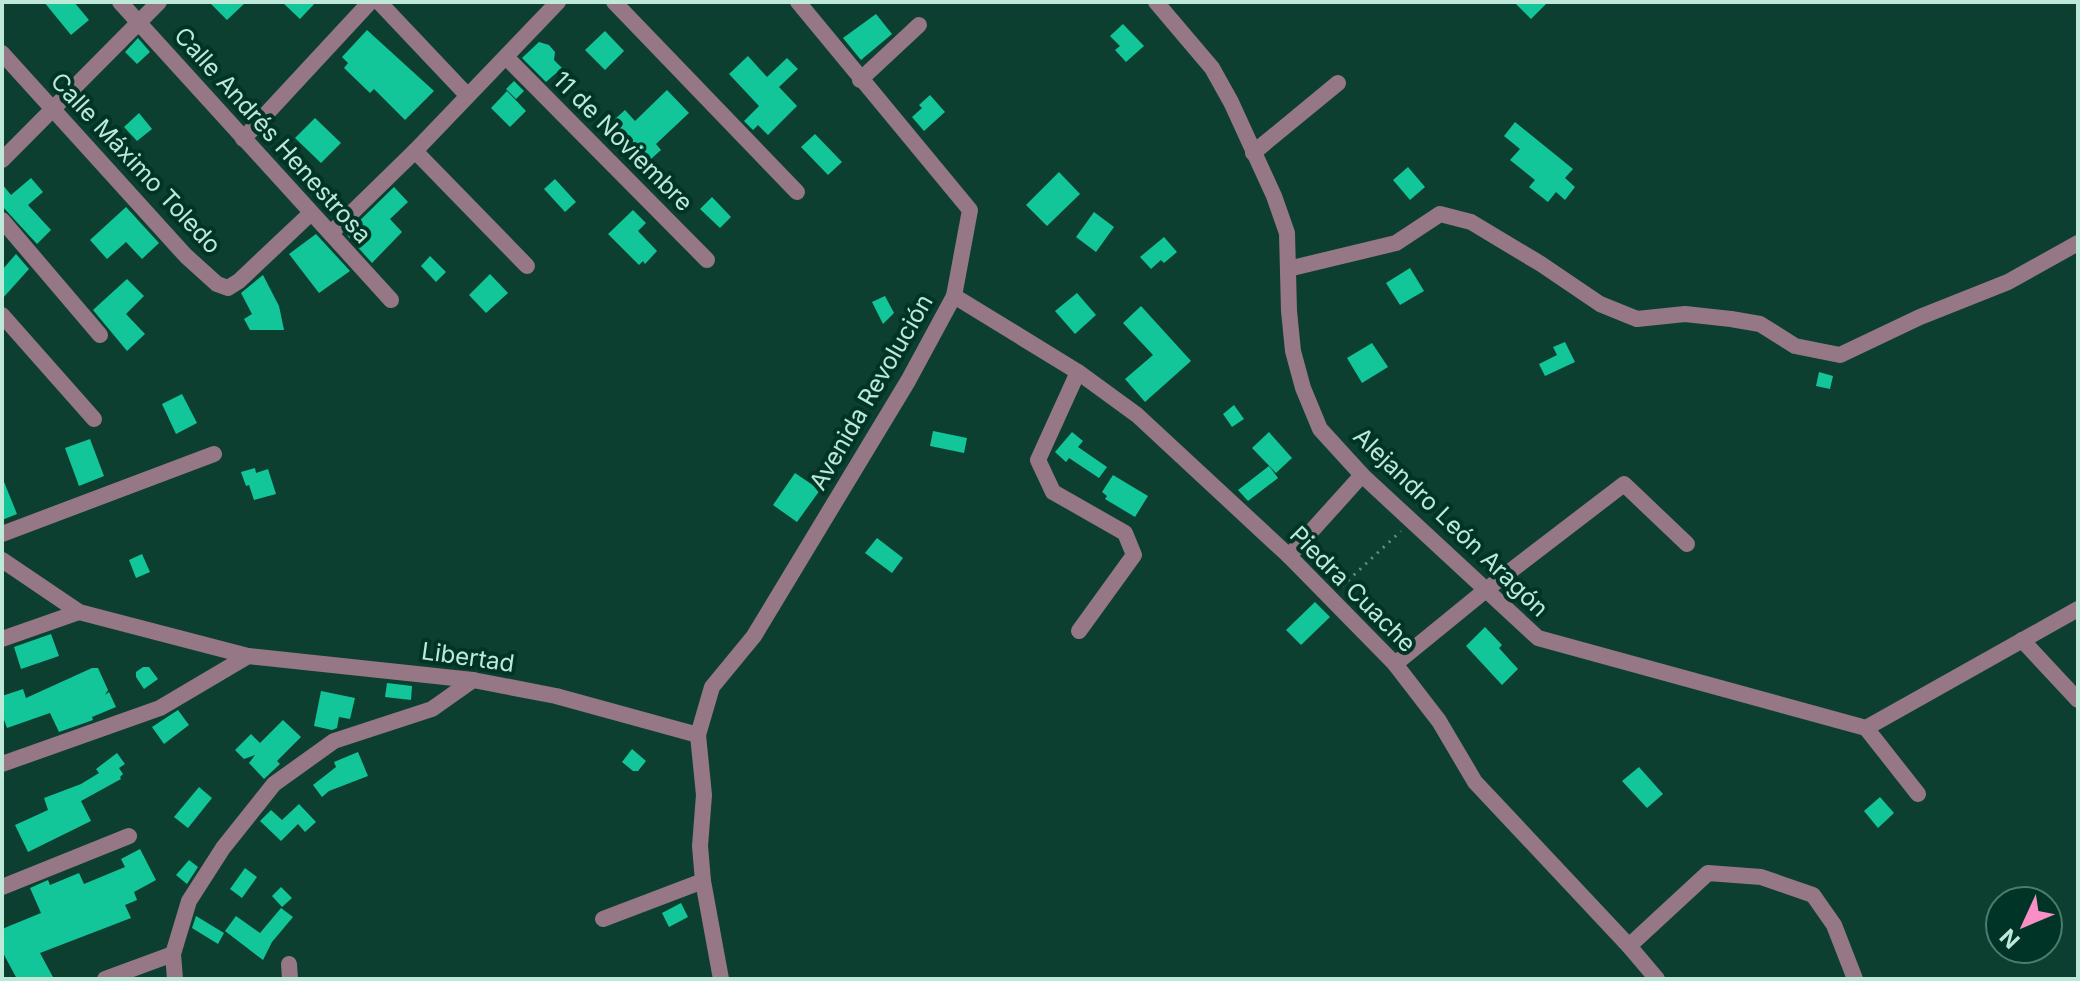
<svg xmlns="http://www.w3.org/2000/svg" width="2080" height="981" font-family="Inter,sans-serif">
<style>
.building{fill:#12c699}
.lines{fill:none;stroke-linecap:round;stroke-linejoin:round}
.path{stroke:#639181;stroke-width:3;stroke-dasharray:2 6;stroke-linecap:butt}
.street{stroke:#967785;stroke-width:16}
.labels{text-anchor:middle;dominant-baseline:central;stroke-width:8;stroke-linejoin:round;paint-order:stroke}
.street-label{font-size:24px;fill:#bee8d7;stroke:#003426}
</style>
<rect width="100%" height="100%" fill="#0d3f30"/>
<g class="building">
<path d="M44 2H74L89 20 71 35Z"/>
<path d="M209 2H246L227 20Z"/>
<path d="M282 2H316L300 19Z"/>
<path d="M1514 2H1548L1531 19Z"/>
<path d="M876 14 892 34 861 60 843 38Z"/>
<path d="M1123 24 1144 46 1126 62 1115 50 1120 46 1110 36Z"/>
<path d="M367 30 434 91 405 120 374 89 370 93 344 68 348 63 342 57Z"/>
<path d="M605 31 624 51 605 70 585 50Z"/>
<path d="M138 38 150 52 137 64 125 52Z"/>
<path d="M539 42 549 45 555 52 554 60 562 68 546 82 522 58Z"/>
<path d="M748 56 767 77 787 58 798 69 779 87 797 106 768 135 758 125 753 130 744 121 759 106 729 74Z"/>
<path d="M514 81 524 91 516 99 506 89Z"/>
<path d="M667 90 689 113 656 144 661 150 642 167 628 152 624 155 610 140 614 136 606 127 625 110 635 121Z"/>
<path d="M507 91 526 111 510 127 491 108Z"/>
<path d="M930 95 945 112 924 131 912 117 922 108 919 105Z"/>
<path d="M139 113 152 129 137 141 124 127Z"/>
<path d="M315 118 341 143 321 163 295 138Z"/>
<path d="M1515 122 1573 169 1565 178 1575 187 1565 200 1556 192 1548 202 1529 187 1535 180 1510 160 1520 149 1504 136Z"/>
<path d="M815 134 842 162 828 175 801 147Z"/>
<path d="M1408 167 1425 187 1410 200 1393 180Z"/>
<path d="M1059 172 1080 194 1047 226 1026 205Z"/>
<path d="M31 178 43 192 28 205 51 230 37 244 2 206V184L11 195Z"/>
<path d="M555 179 576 202 565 212 544 189Z"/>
<path d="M394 187 408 202 390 219 402 232 372 263 346 234Z"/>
<path d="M712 197 731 217 720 228 700 209Z"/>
<path d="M126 207 159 243 142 259 126 242 107 259 90 240Z"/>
<path d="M633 210 646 223 638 231 657 251 645 264 643 261 639 265 608 234Z"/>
<path d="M1094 212 1114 227 1096 252 1076 237Z"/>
<path d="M316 234 350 271 319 293 289 254Z"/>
<path d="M1164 237 1177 252 1164 263 1161 260 1151 269 1140 257Z"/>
<path d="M16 254 29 269 2 299V270Z"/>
<path d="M430 256 446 272 436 282 421 266Z"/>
<path d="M1410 268 1424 291 1400 305 1386 283Z"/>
<path d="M490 274 508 293 486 313 469 295Z"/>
<path d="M263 275 279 306 284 330H250L244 319 252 314 241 293Z"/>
<path d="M127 279 144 296 126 314 145 334 127 351 93 310Z"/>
<path d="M1077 293 1096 315 1075 334 1055 311Z"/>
<path d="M885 296 894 313 883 324 872 302Z"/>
<path d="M1141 306 1191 361 1145 402 1125 379 1153 355 1123 323Z"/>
<path d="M1565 342 1575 362 1545 376 1539 364 1557 355 1553 347Z"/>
<path d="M1372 343 1388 367 1362 383 1347 358Z"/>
<path d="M1819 372 1833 376 1830 389 1816 386Z"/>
<path d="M182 394 197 423 176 434 162 404Z"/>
<path d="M1234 405 1244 419 1232 427 1223 414Z"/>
<path d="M933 431 967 438 964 453 930 446Z"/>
<path d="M1072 432 1083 441 1078 447 1107 467 1099 478 1069 458 1066 462 1055 452Z"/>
<path d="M1269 432 1292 458 1276 473 1252 448Z"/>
<path d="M90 439 104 476 79 486 65 448Z"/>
<path d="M1269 466 1278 478 1248 501 1238 490Z"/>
<path d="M255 468 256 473 268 469 276 494 254 500 249 485 246 486 241 472Z"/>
<path d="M795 473 820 490 797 522 773 505Z"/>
<path d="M1113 475 1148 496 1135 517 1105 499 1107 496 1102 492Z"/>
<path d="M2 477 17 514 2 520Z"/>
<path d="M877 538 903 558 892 573 865 553Z"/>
<path d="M142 554 150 572 136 578 129 560Z"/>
<path d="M1315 602 1330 617 1301 645 1286 630Z"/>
<path d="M1485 627 1502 645 1499 648 1518 669 1502 685 1466 646Z"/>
<path d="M51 634 59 656 21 669 14 647Z"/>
<path d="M143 667H149L158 679 144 689 136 677V672Z"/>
<path d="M92 668H98L108 690 105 695 109 692 116 707 92 717 93 720 59 732 50 713 7 728 2 714V696L23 689 26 698Z"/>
<path d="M387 683 412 686 411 700 385 697Z"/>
<path d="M321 691 355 698 350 719 339 717 337 728 332 730 314 726Z"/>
<path d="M178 710 189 725 164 744 152 727Z"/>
<path d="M283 720 301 737 277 761 280 764 264 779 249 763 255 755 244 759 235 750 251 734 260 743Z"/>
<path d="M632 749 646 761 638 771H633L622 762Z"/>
<path d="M358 752 368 776 329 791 322 797 313 785 336 767 334 762Z"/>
<path d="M117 753 125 764 119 768 123 774 120 777 121 779 81 801 91 821 28 852 15 825 48 810 44 798 81 784 99 773 96 769Z"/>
<path d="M1639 767 1663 794 1647 808 1622 781Z"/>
<path d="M199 787 212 798 188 828 174 817Z"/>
<path d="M1880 797 1894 813 1878 828 1864 811Z"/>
<path d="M299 804 316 822 305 832 298 824 281 841 260 821 271 810 282 820Z"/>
<path d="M140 849 156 880 134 892 137 900 125 905 131 918 40 953 54 979H17L2 951V929L41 913 30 888 48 880 50 885 79 873 84 884 125 867 121 859Z"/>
<path d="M189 860 198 867 187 884 176 875Z"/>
<path d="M245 868 257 877 242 898 230 889Z"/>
<path d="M281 887 292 898 282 907 272 896Z"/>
<path d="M681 903 688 917 669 927 662 913Z"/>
<path d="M281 908 293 917 272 942 263 960 225 931 236 916 260 933Z"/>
<path d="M196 916 224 933 218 944 192 928Z"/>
</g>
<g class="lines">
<path class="path" d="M1342 586 1401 531"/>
<g class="street">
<path d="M120 2 391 300"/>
<path d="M379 2 467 95"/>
<path d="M614 2 797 192"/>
<path d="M1156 2 1212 68 1231 102 1274 196 1287 233 1289 311 1293 351 1303 388 1320 429 1362 475 1538 638 1866 728"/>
<path d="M2 53 186 256 217 284 228 288 239 281 311 213"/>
<path d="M506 57 707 260"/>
<path d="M860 80 919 25"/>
<path d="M243 139 370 2"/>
<path d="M415 151 527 266"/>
<path d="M1253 153 1338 83"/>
<path d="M2 160 159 2"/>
<path d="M2 220 100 335"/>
<path d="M331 233 415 151 558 2"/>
<path d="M1288 269 1396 243 1440 214 1471 222 1541 264 1600 304 1637 319 1685 314 1731 319 1760 324 1795 346 1840 355 1920 317 2008 282 2078 243"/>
<path d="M954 296 1078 372 1137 415 1289 556 1395 664 1439 721 1475 782 1629 946 1657 979"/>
<path d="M2 315 94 419"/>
<path d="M1078 372 1038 460 1053 492 1125 533 1134 555 1079 631"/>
<path d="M2 534 214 454"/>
<path d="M1289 556 1362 475"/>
<path d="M2 560 79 612 248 656 473 680 556 696 698 735"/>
<path d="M2 639 79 612"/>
<path d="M2022 640 2078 700"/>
<path d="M1395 664 1487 589 1624 484 1687 544"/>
<path d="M1866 728 2078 609"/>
<path d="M1866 728 1918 794"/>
<path d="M2 764 160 708 248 656"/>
<path d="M2 887 129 836"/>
<path d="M603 919 703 881"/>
<path d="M1629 946 1708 873 1761 877 1813 895 1834 925 1855 979"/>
<path d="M289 964 290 979"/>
<path d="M105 979 173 954"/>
<path d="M175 979 173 954 189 901 223 848 274 784 334 741 432 709 473 680"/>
<path d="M721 979 703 881 700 846 704 795 698 735 712 687 754 636 908 381 954 296 970 210 798 2"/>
</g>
</g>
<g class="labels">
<g class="street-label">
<text transform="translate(273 135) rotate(48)">Calle Andrés Henestrosa</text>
<text transform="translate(623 141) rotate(45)">11 de Noviembre</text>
<text transform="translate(136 163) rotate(47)">Calle Máximo Toledo</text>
<text transform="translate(871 392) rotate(-60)">Avenida Revolución</text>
<text transform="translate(1451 522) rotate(44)">Alejandro León Aragón</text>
<text transform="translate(1353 589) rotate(45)">Piedra Cuache</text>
<text transform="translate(468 657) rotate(8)">Libertad</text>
</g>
</g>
<rect width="2080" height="981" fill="none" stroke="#bee8d7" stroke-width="8"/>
<g transform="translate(2024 925) rotate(226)"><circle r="38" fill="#003426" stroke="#4c7c6d" stroke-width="2"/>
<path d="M0-6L14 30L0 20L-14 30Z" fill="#fa8fc7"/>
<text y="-12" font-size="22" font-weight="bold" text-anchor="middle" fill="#bee8d7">N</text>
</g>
</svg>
